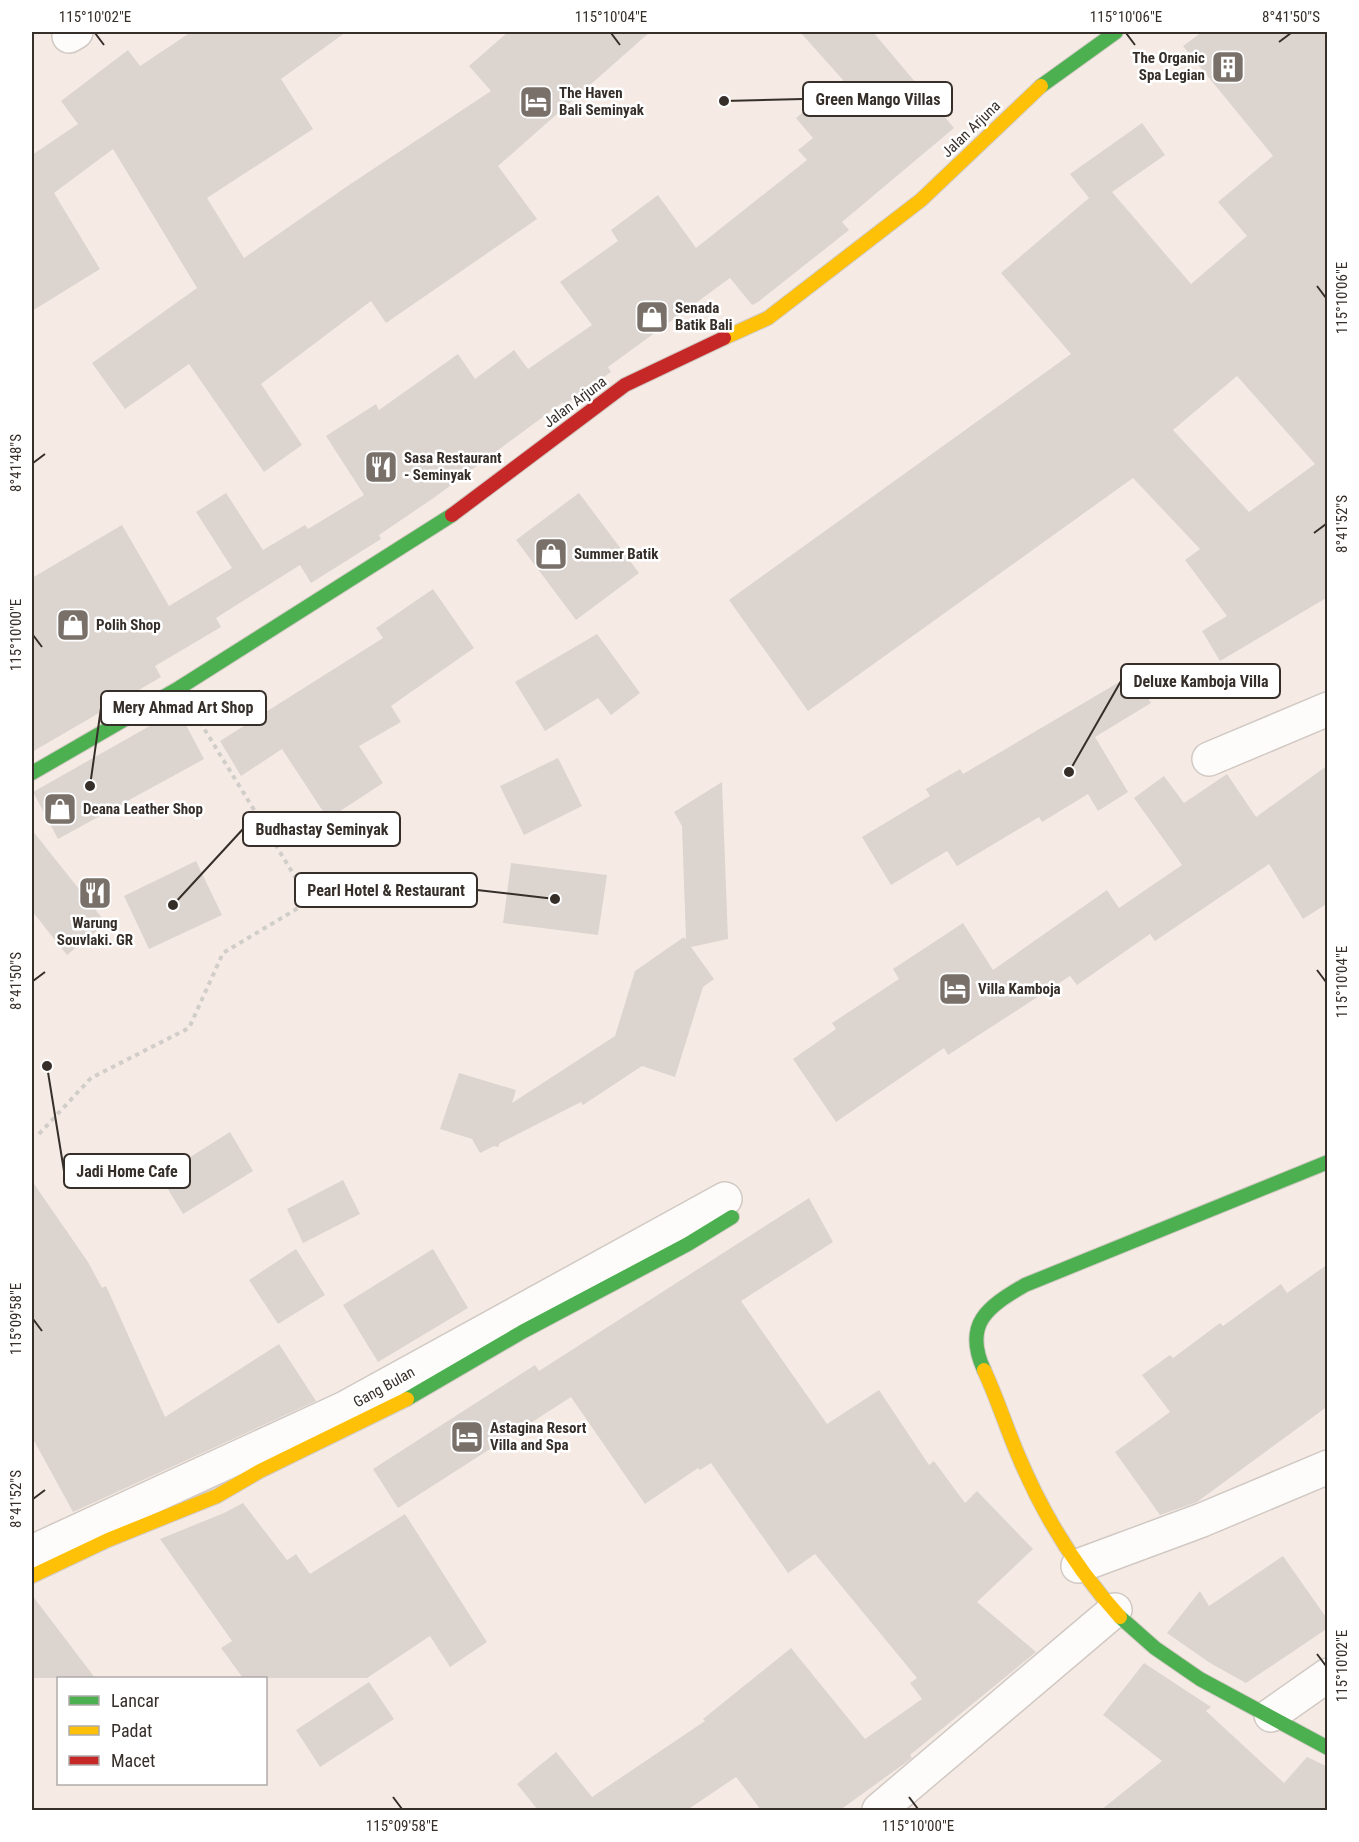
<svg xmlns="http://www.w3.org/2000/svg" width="1359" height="1842" font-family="'Roboto Condensed',sans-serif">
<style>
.building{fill:#dcd4cf;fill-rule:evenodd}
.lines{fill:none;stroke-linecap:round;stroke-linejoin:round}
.street-casing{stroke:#d1c9c3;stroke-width:36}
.fast-casing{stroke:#d1c9c3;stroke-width:16}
.slow-casing{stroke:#d1c9c3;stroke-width:16}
.jam-casing{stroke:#d1c9c3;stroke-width:16}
.path{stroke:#d1ceca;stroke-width:4;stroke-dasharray:4.5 4.5;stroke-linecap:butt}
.street{stroke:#fefcfb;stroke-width:33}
.fast{stroke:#4caf50;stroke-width:14}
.slow{stroke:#ffc107;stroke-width:14}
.jam{stroke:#c62828;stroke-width:14}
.ticks{fill:none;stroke:#362e29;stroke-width:2}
.labels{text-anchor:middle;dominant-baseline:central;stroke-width:5;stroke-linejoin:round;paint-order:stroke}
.poi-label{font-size:15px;font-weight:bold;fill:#362e29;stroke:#fff;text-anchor:start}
.street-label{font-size:15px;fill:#362e29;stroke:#fff}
.leader{fill:none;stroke:#362e29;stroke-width:2}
.callout-dot{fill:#362e29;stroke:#fff;stroke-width:2}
.callout{fill:#fff;stroke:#362e29;stroke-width:2}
.callout-label{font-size:16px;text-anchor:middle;font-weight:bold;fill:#362e29}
.neatline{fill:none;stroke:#362e29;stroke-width:2}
.ticks-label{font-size:15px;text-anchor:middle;fill:#362e29}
</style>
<rect width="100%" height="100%" fill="#f5ebe4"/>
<g class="building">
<path d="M191 32H346L281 79 313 129 207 198 244 258 349 185 491 91 469 66 508 32H650L498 166 537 219 386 323 371 301 261 384 302 445 264 472 189 364 125 409 92 363 197 288 113 149 54 193 100 269 32 311V155L78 124 61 101 128 50 140 66Z"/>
<path d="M800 32H873L954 128 842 222 849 230 758 302 752 305 730 278 608 367 611 372 564 405 563 402 435 497 379 535 381 539 311 583 300 565 216 618 221 627 155 666 161 677 32 752V578L122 525 169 606 232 568 196 512 226 493 263 550 305 525 308 529 364 495 326 436 376 404 379 410 458 354 475 379 514 350 528 369 592 325 560 282 618 241 611 230 658 195 696 248 807 160 798 150 813 138 796 118 843 80Z"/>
<path d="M1202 32H1328V597L1220 661 1202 631 1227 616 1185 560 1200 549 1133 478 808 711 729 600 1071 354 1001 273 1089 198 1070 174 1142 123 1165 155 1112 192 1191 284 1247 236 1218 202 1273 156 1183 46ZM1237 376 1315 464 1249 512 1173 430Z"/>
<path d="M579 493 639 573 576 620 516 540Z"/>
<path d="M433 589 474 648 391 706 401 722 359 746 383 783 328 819 282 749 241 776 220 741 383 638 376 628Z"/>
<path d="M597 634 640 693 611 715 598 698 545 731 515 682Z"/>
<path d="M1133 674 1151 703 1095 737 1128 792 1098 811 1088 794 1042 822 1039 817 957 866 947 851 891 885 862 837 930 796 926 789 960 769 963 774Z"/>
<path d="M178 710 204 759 58 839 33 792Z"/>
<path d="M558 758 582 806 524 835 500 786Z"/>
<path d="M1328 765V903L1303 919 1269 864 1155 941 1150 934 1077 985 1070 976 948 1055 944 1048 836 1122 793 1059 836 1029 832 1023 899 979 893 969 963 923 993 970 1107 890 1119 908 1182 865 1134 798 1164 776 1184 803 1227 774 1256 817Z"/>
<path d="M722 782 728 939 691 947 714 979 703 987 675 1077 642 1066 583 1105 581 1102 500 1143 498 1147 494 1146 480 1153 472 1139 440 1129 459 1073 516 1090 512 1103 615 1036 635 971 684 937 686 940 682 826 674 812Z"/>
<path d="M32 830 106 923 67 955 32 911Z"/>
<path d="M196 861 222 915 149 949 124 896Z"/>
<path d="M511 863 607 875 598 935 503 923Z"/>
<path d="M230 1132 253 1171 183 1214 160 1176Z"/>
<path d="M343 1180 360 1214 303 1243 287 1209Z"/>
<path d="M32 1181 88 1262 102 1288 106 1286 165 1417 279 1344 316 1401 73 1512 32 1437Z"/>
<path d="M809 1198 833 1242 741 1301 827 1424 879 1390 929 1465 934 1461 965 1503 977 1491 1033 1549 977 1602 1036 1652 910 1755 912 1758 908 1761 840 1810H761L736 1777 687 1810H538L517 1784 556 1752 592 1797 705 1721 703 1719 791 1648 865 1739 922 1699 910 1683 917 1678 815 1554 788 1573 711 1463 700 1470 698 1468 645 1504 571 1397 398 1508 373 1469 535 1365 539 1371Z"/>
<path d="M296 1249 325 1295 278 1324 249 1280Z"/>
<path d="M433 1249 468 1308 378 1362 343 1305Z"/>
<path d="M1328 1264V1406L1197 1502 1160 1515 1115 1452 1170 1412 1142 1375 1170 1355 1173 1358 1220 1323 1223 1326 1281 1284 1287 1293Z"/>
<path d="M243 1503 287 1560 296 1554 310 1574 405 1514 487 1642 450 1667 430 1636 367 1678H243L221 1648 232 1641 160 1539 224 1513Z"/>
<path d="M1283 1556 1328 1620V1628L1246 1683 1210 1663 1167 1633 1200 1591 1209 1606Z"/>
<path d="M32 1595 95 1678H32Z"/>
<path d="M1144 1663 1211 1707 1206 1711 1284 1783 1307 1757 1328 1767V1810H1101L1162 1761 1103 1715Z"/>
<path d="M369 1682 394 1719 320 1767 296 1730Z"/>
</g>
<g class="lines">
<defs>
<g id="street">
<path d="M69 36 76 32"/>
<path d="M1209 759 1328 709"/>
<path d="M32 1552 345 1408 725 1199"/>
<path d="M1078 1566 1202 1520 1328 1467"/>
<path d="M1271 1715 1328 1675"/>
<path d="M879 1810 1115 1610"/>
</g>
<g id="fast">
<path d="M1041 86 1116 32"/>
<path d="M32 773 179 688 452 515"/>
<path d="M984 1370C963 1324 987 1307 1025 1285L1328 1162"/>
<path d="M407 1399 522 1332 688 1244 732 1217"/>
<path d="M1120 1617 1155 1648 1200 1679 1328 1748"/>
</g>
<g id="slow">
<path d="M724 338 768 318 921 200 1041 86"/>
<path d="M984 1370C997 1398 1006 1427 1018 1455 1043 1515 1076 1569 1120 1617"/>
<path d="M32 1576 108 1540 217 1496 260 1471 407 1399"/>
</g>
<path id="jam" d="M452 515 625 385 724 338"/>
</defs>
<use href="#street" class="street-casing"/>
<use href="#fast" class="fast-casing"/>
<use href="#slow" class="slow-casing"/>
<use href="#jam" class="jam-casing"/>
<path class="path" d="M39 1134 91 1078 189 1028 223 953 310 901 200 722"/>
<use href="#street" class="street"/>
<use href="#fast" class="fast"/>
<use href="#slow" class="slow"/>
<use href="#jam" class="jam"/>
</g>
<path class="ticks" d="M95 33 104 45M611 33 620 45M1126 33 1135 45M1279 42 1291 33M1317 286 1326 298M33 463 45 454M1314 533 1326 524M33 635 42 647M1317 970 1326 982M33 981 45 972M33 1319 42 1331M33 1499 45 1490M1317 1654 1326 1666M393 1797 402 1809M909 1797 918 1809"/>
<defs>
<symbol id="building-square" viewBox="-11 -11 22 22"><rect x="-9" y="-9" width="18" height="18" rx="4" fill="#79706a" stroke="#fff"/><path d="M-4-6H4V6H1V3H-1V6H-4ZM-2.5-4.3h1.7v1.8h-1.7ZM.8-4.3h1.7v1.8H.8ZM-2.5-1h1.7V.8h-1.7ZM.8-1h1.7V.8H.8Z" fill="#fff"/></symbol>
<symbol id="hotel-square" viewBox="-11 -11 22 22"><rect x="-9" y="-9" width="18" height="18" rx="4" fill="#79706a" stroke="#fff"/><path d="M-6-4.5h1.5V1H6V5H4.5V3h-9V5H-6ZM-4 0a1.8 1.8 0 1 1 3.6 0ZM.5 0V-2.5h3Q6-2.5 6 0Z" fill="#fff"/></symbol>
<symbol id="shop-square" viewBox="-11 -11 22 22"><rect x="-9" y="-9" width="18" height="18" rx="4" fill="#79706a" stroke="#fff"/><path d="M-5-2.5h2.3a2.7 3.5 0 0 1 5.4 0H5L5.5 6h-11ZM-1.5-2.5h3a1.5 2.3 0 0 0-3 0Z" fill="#fff"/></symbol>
<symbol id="restaurant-square" viewBox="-11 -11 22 22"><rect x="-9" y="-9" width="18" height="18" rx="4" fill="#79706a" stroke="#fff"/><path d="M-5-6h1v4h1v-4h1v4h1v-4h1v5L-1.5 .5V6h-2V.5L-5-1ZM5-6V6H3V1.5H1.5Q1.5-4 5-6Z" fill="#fff"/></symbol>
</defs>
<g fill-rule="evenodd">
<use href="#building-square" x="1209" y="48" width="38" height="38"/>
<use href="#hotel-square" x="517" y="83" width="38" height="38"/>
<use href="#shop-square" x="633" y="298" width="38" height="38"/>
<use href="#restaurant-square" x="362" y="448" width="38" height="38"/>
<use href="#shop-square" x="532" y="535" width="38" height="38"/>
<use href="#shop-square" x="54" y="606" width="38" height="38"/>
<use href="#shop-square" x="41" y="790" width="38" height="38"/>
<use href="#restaurant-square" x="76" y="874" width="38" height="38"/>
<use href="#hotel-square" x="936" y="970" width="38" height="38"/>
<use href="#hotel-square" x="448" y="1418" width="38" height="38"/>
</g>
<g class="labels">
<g class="poi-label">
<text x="1205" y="58" text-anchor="end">The Organic<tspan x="1205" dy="17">Spa Legian</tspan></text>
<text x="559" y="93">The Haven<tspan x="559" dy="17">Bali Seminyak</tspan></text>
<text x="675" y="308">Senada<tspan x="675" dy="17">Batik Bali</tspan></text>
<text x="404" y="458">Sasa Restaurant<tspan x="404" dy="17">- Seminyak</tspan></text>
<text x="574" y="554">Summer Batik</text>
<text x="96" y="625">Polih Shop</text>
<text x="83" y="809">Deana Leather Shop</text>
<text x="95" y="923" text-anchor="middle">Warung<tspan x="95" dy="17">Souvlaki. GR</tspan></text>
<text x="978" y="989">Villa Kamboja</text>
<text x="490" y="1428">Astagina Resort<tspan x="490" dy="17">Villa and Spa</tspan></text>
</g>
<g class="street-label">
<text transform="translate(971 129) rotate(-44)">Jalan Arjuna</text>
<text transform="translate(575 402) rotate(-37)">Jalan Arjuna</text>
<text transform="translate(384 1387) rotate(-29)">Gang Bulan</text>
</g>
</g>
<path class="leader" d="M724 101L803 99M1069 772L1121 681M90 786L101 708M173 905L243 829M555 899L477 890M47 1066L64 1171"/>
<g class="callout-dot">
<circle cx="724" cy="101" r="6"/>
<circle cx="1069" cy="772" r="6"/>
<circle cx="90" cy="786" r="6"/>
<circle cx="173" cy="905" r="6"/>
<circle cx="555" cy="899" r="6"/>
<circle cx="47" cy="1066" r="6"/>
</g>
<g class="callout">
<rect x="803" y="82" width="149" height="34" rx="6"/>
<rect x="1121" y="664" width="159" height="34" rx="6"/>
<rect x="101" y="691" width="165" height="34" rx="6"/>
<rect x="243" y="812" width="157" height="34" rx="6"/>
<rect x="295" y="873" width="182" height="34" rx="6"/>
<rect x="64" y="1154" width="126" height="34" rx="6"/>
</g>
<g class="callout-label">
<text x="878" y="105">Green Mango Villas</text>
<text x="1201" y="687">Deluxe Kamboja Villa</text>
<text x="183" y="713">Mery Ahmad Art Shop</text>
<text x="322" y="835">Budhastay Seminyak</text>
<text x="386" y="896">Pearl Hotel &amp; Restaurant</text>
<text x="127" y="1177">Jadi Home Cafe</text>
</g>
<rect width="1359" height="1842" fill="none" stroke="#ffffff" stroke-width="66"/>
<rect x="57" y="1677" width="210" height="108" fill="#ffffff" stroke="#afaba9" stroke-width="1.5"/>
<rect x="69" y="1696" width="30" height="9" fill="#4caf50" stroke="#afaba9" stroke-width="1.5"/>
<text x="111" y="1707" font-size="18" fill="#362e29">Lancar</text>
<rect x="69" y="1726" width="30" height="9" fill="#ffc107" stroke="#afaba9" stroke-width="1.5"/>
<text x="111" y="1737" font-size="18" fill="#362e29">Padat</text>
<rect x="69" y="1756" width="30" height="9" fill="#c62828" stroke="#afaba9" stroke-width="1.5"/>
<text x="111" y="1767" font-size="18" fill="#362e29">Macet</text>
<rect x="33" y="33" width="1293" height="1776" class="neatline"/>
<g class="ticks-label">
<text x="95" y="22">115°10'02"E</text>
<text x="611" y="22">115°10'04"E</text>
<text x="1126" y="22">115°10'06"E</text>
<text x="1291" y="22">8°41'50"S</text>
<text transform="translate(1342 298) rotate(-90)" y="5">115°10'06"E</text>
<text transform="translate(16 463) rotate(-90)" y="5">8°41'48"S</text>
<text transform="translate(1342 524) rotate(-90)" y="5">8°41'52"S</text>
<text transform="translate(16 635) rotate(-90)" y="5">115°10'00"E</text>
<text transform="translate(16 981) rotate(-90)" y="5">8°41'50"S</text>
<text transform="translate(1342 982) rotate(-90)" y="5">115°10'04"E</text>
<text transform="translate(16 1319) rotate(-90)" y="5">115°09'58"E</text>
<text transform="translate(16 1499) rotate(-90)" y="5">8°41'52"S</text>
<text transform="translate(1342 1666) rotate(-90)" y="5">115°10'02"E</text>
<text x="402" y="1831">115°09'58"E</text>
<text x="918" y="1831">115°10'00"E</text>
</g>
</svg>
